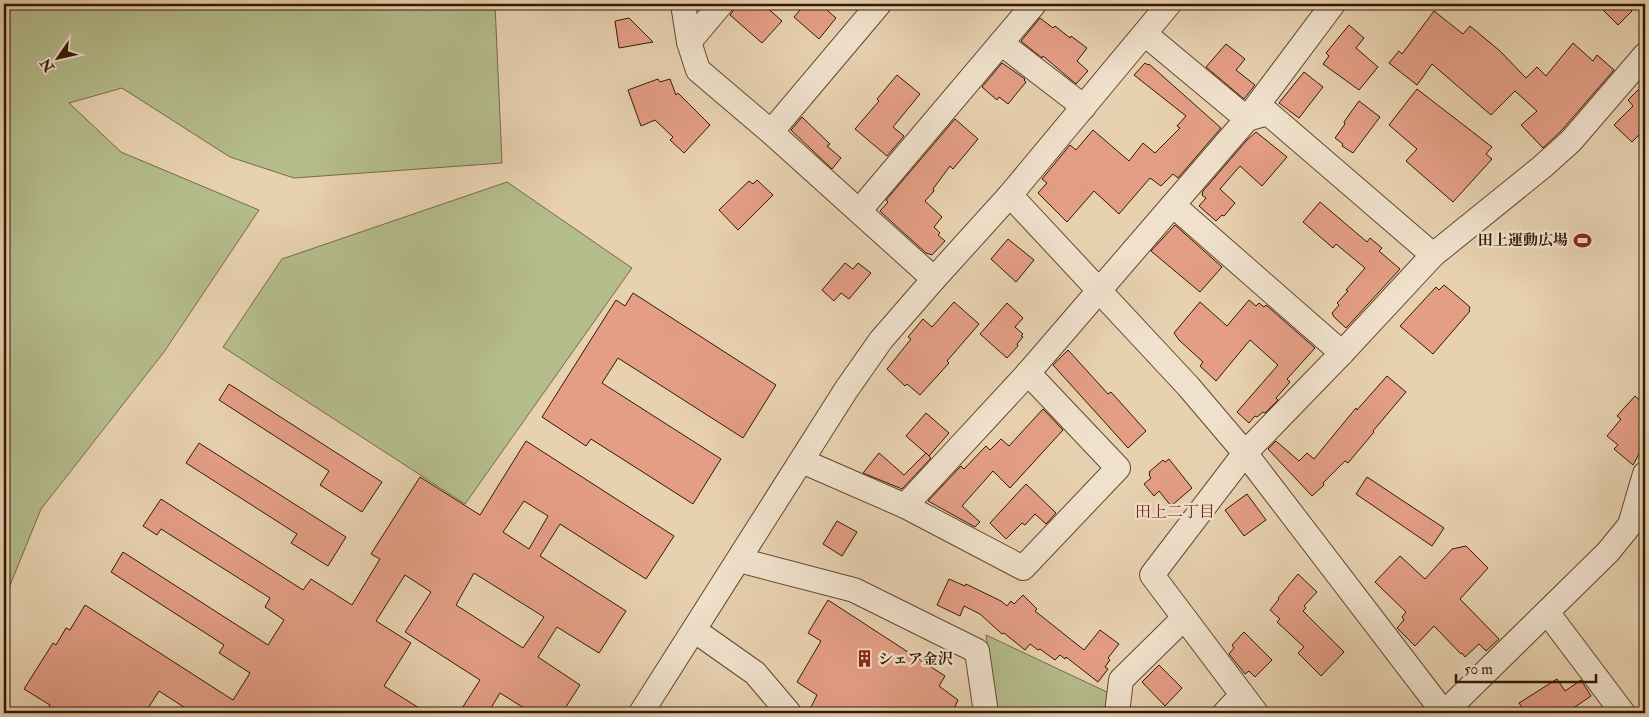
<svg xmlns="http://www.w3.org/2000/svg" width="1649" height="717" font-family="'IM FELL Double Pica','Noto Serif JP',serif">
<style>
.green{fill:#b5bc8c;stroke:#746b48}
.building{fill:#e49e86;stroke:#321a03;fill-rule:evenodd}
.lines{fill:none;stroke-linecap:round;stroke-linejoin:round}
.minor-casing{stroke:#60482e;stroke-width:26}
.minor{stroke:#f0e1cc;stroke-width:24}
.labels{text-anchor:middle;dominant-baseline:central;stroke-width:5;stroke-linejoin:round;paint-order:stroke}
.poi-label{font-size:15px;font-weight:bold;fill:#321a03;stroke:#f0e1cc;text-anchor:end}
.neighbourhood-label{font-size:16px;fill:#7a1f14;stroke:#f0e1cc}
</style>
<rect width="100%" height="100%" fill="#e8d1b1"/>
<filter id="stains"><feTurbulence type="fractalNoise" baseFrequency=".004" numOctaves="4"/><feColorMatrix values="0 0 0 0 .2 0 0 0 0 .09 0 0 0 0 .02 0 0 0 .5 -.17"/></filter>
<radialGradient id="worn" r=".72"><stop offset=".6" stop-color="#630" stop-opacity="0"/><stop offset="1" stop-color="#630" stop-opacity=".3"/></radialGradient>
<g class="green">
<path d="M4 4H495L502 163 294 178 230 157 122 88 69 103 121 152 259 210 164 352 41 509 4 600Z"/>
<path d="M507 182 632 268 465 504 223 347 282 259Z"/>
<path d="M986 635 1109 693 1106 713H997Z"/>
</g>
<g class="building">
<path d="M738 4H763L782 21 762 43 730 15Z"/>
<path d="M805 4H820L836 18 819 39 794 17Z"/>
<path d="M1597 4H1625L1632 11 1618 25Z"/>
<path d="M1434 11 1463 34 1470 26 1500 51 1526 78 1537 67 1546 76 1573 43 1593 61 1597 55 1614 70 1561 131 1543 148 1521 125 1537 111 1515 91 1491 115 1432 64 1417 85 1389 63 1399 51 1402 54Z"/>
<path d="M629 18 653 42 619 48 615 21Z"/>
<path d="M1040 18 1053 28 1055 26 1070 38 1071 36 1087 48 1077 61 1088 71 1076 84 1043 56 1042 58 1021 41Z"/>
<path d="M1349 25 1364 38 1356 48 1378 67 1359 90 1323 64 1329 56 1326 53Z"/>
<path d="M1226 44 1245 59 1236 70 1255 85 1244 99 1206 67Z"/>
<path d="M1002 63 1025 79 1024 80 1026 82 1008 104 999 97 997 100 982 87Z"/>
<path d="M1145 63 1148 65 1149 64 1221 128 1178 178 1173 174 1161 186 1150 178 1119 214 1094 191 1067 222 1038 193 1047 183 1042 179 1070 145 1076 150 1093 130 1129 161 1143 143 1155 153 1180 128 1177 126 1186 116 1134 75Z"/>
<path d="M1304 72 1323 87 1299 118 1279 103Z"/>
<path d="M897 75 920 94 893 127 904 136 887 156 855 129 879 101 877 99Z"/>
<path d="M658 79 660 82 670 79 676 95 678 93 710 125 684 153 670 140 673 137 655 120 641 126 628 90Z"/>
<path d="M1417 89 1492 147 1486 154 1492 159 1453 202 1406 161 1417 149 1389 125Z"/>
<path d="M1638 90 1643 95 1645 93V129L1632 142 1614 125 1633 106 1628 100Z"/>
<path d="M1359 101 1380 117 1353 153 1342 146 1343 144 1335 138 1345 124 1344 122Z"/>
<path d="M802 117 830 144 827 146 841 158 832 169 791 130Z"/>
<path d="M955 119 978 139 953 169 950 166 933 189 934 191 925 201 942 217 934 227 940 233 938 235 945 241 932 255 926 253 906 235 880 211 888 202 886 200Z"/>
<path d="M1256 132 1287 157 1262 186 1240 166 1220 189 1235 203 1224 216 1222 215 1216 221 1199 206 1206 198 1202 195 1203 191 1247 140Z"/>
<path d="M757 180 773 195 738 230 719 210 749 181 753 184Z"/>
<path d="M1320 202 1367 242 1370 238 1382 248 1379 251 1400 269 1346 328 1334 317 1332 313 1339 305 1337 303 1348 291 1346 290 1365 268 1336 244 1333 248 1303 222Z"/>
<path d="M1175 225 1222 267 1200 292 1151 251Z"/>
<path d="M1008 239 1034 260 1016 282 991 259Z"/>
<path d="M845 263 853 269 858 263 871 273 849 299 841 293 834 301 822 290Z"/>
<path d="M1444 285 1470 307 1469 310 1470 311 1433 354 1400 326 1436 287 1439 290Z"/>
<path d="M633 293 776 385 743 438 618 358 602 383 721 459 693 504 591 439 586 446 542 417 616 300 625 306Z"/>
<path d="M1249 300 1256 306 1259 303 1264 307 1266 305 1315 348 1287 379 1290 382 1276 398 1278 400 1265 413 1263 412 1257 417 1255 416 1249 423 1237 412 1278 365 1250 340 1216 381 1200 366 1203 362 1179 340 1174 333 1200 302 1227 326Z"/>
<path d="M954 302 979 324 947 361 949 363 920 395 907 384 905 386 887 369 911 339 908 337 923 319 932 327Z"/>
<path d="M1007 303 1023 318 1015 327 1023 334 1021 336 1023 337 1017 344 1018 346 1007 358 980 334Z"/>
<path d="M1068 350 1108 394 1111 392 1146 431 1128 448 1053 365Z"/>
<path d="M1387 376 1406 392 1373 431 1374 432 1348 463 1345 461 1323 483 1324 485 1312 496 1268 449 1276 441 1299 461 1307 453 1314 459 1356 408 1357 410Z"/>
<path d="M229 384 382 482 362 512 320 485 329 471 219 400Z"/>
<path d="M1635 396 1645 405V443L1633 465 1614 449 1618 445 1607 436 1621 419 1617 416Z"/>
<path d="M1043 409 1063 430 1010 488 993 471 962 506 980 522 975 527 928 501 961 466 964 469 986 446 990 450 1001 439 1009 446Z"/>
<path d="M926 413 949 433 929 456 906 436Z"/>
<path d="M526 441 674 536 646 579 560 524 540 556 626 611 599 653 557 627 538 657 580 685 562 713H532L500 693 488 713H459L480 680 405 632 431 592 405 575 376 621 411 643 384 686 427 713H193L159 691 145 713H45L50 705 24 689 53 643 56 645 66 628 70 630 85 605 233 700 250 673 219 653 224 645 111 572 123 552 268 645 284 620 265 607 270 598 161 529 157 535 143 526 161 499 303 590 311 579 352 605 380 559 371 554 420 477 480 515ZM524 501 548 516 529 549 503 532ZM474 573 544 617 523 648 456 605Z"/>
<path d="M199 443 346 537 328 566 291 543 297 534 186 463Z"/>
<path d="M879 453 904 475 926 453 931 458 902 489 863 473Z"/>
<path d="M1169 459 1192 488 1171 506 1159 491 1154 496 1144 484 1151 478 1149 475 1150 474 1149 472 1163 460 1165 462Z"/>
<path d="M1367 477 1444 528 1432 546 1356 494Z"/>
<path d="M1026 484 1056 513 1046 524 1035 514 1025 525 1022 523 1006 539 990 523Z"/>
<path d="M1247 494 1266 520 1244 536 1225 510Z"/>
<path d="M837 521 857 532 842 556 823 544Z"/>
<path d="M1466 546 1488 568 1460 599 1499 639 1486 651 1479 644 1465 657 1462 653 1461 654 1434 626 1415 646 1397 628 1404 620 1402 617 1406 612 1375 582 1400 556 1425 579 1452 549Z"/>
<path d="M1298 574 1317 592 1304 606 1306 608 1303 611 1344 652 1321 676 1298 653 1304 647 1277 622 1280 619 1270 610 1279 599 1278 598Z"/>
<path d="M949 579 965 586 966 584 1001 601 1007 606 1011 601 1014 604 1023 595 1037 609 1035 611 1084 650 1100 630 1119 644 1108 658 1110 660 1105 667 1108 669 1098 682 1066 657 1065 659 1060 655 1055 660 1040 649 1038 650 1030 644 1025 650 1004 633 1002 634 980 614 964 606 960 616 937 605Z"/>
<path d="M828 600 945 676 939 686 958 700 952 713H808L817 695 797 682 821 641 808 633Z"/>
<path d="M1244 632 1272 660 1255 677 1249 671 1245 674 1229 654 1234 648 1232 645Z"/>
<path d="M1159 665 1182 688 1165 706 1142 682Z"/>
<path d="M1557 679 1565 691 1581 680 1591 696 1566 713H1526L1519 703Z"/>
</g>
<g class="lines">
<defs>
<g id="minor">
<path d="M683 4 689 42 698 70 771 132 934 279"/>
<path d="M1145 34 1247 119"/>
<path d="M689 42 721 4"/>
<path d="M1001 43 1084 107"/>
<path d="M1247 119 1268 113 1433 255"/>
<path d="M771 132 879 4"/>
<path d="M1010 195 1188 386 1245 453 1444 713"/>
<path d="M1173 205 1342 353"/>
<path d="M859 211 1034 4"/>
<path d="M802 461 905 506 1023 568 1118 468 1028 373"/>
<path d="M905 506 1028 373 1247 119 1333 4"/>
<path d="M739 560 854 590 977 651 986 713"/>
<path d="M1547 612 1623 713"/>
<path d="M694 630 755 673 789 713"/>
<path d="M641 713 846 390 881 340 934 279 1010 195 1169 4"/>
<path d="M1117 713 1121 680 1184 618"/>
<path d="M1225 713 1242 695"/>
<path d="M1256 713 1152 575 1245 453 1342 353 1433 255 1542 167 1571 141 1645 55"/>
<path d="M1444 713 1608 552 1630 525 1645 474"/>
</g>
</defs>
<use href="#minor" class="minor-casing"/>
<use href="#minor" class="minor"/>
</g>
<defs>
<symbol id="stadium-bare" viewBox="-9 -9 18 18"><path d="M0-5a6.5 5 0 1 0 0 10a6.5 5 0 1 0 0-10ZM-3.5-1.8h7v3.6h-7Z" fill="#8f2418" stroke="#f0e1cc" stroke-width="2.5" paint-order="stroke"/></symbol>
<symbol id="building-bare" viewBox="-9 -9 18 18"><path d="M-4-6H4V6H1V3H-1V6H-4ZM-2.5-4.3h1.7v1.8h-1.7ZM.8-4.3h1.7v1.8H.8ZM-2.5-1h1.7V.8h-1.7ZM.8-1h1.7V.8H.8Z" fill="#8f2418" stroke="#f0e1cc" stroke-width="2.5" paint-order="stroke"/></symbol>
</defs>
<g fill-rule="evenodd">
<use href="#stadium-bare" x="1570" y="228" width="25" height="25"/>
<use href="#building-bare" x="852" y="646" width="25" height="25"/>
</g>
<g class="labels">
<g class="poi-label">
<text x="1568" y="240">田上運動広場</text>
<text x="878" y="659" text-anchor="start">シェア金沢</text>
</g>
<g class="neighbourhood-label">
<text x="1175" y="512">田上二丁目</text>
</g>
</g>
<rect width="1649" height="717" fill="none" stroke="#e8d1b1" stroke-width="20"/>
<rect x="5" y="5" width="1639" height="707" fill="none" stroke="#321a03" stroke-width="2.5"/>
<rect x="10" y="10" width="1629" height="697" fill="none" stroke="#321a03"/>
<g transform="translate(58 58) rotate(236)" stroke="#f0e1cc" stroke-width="4" paint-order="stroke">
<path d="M0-4L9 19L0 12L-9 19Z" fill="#321a03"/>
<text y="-8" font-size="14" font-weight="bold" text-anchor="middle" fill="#321a03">N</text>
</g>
<path d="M1456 674v8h140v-8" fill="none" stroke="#321a03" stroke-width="2.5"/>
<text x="1464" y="674" font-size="15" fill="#321a03" stroke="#f0e1cc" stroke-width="4" paint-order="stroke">50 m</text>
<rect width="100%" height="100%" filter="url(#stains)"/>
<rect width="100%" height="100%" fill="url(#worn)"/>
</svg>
